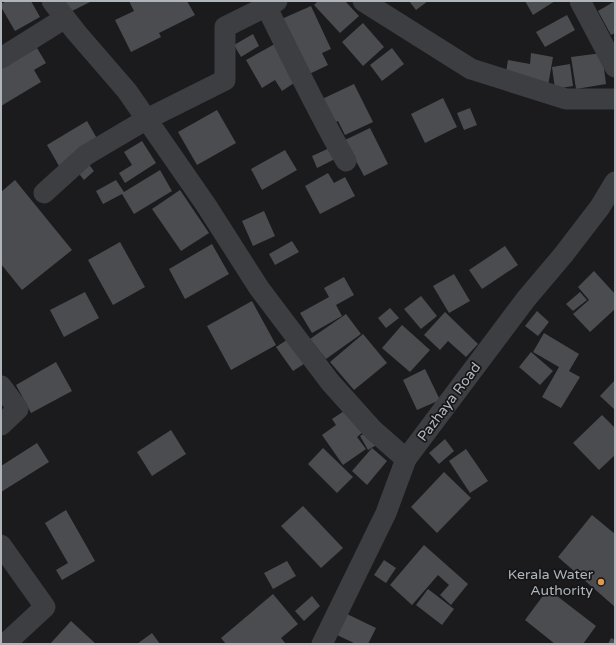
<svg xmlns="http://www.w3.org/2000/svg" width="616" height="645" font-family="'Varela Round',sans-serif">
<style>
.building{fill:#4a4c4f}
.lines{fill:none;stroke-linecap:round;stroke-linejoin:round}
.minor{stroke:#3c3e42;stroke-width:21}
.poi-dot{fill:#e3964d;stroke:#161618;stroke-width:1.5}
.labels{text-anchor:middle;dominant-baseline:central;stroke-width:3.5;stroke-linejoin:round;paint-order:stroke}
.street-label{font-size:14px;fill:#afb5bb;stroke:#161618}
.poi-label{font-size:14px;fill:#afb5bb;stroke:#161618;text-anchor:end}
</style>
<rect width="100%" height="100%" fill="#1b1b1d"/>
<g class="building">
<path d="M7 1H31L40 17 15 31 1 7V4Z"/>
<path d="M62 1H92L68 13Z"/>
<path d="M129 1H187L195 15 159 33 161 37 131 52 115 20 134 11Z"/>
<path d="M318 1H345L359 16 340 33 314 5Z"/>
<path d="M409 1H428L416 10Z"/>
<path d="M525 1H555L533 15Z"/>
<path d="M615 1V33L611 35 598 11Z"/>
<path d="M311 6 331 49 322 53 328 65 303 77 282 91 275 80 262 88 246 60 282 40 277 21Z"/>
<path d="M567 15 575 30 545 47 536 32Z"/>
<path d="M363 23 384 47 363 66 342 42Z"/>
<path d="M253 34 259 46 241 57 234 45Z"/>
<path d="M37 48 46 63 34 70 41 82 1 106V69Z"/>
<path d="M392 48 404 64 382 81 370 65Z"/>
<path d="M531 53 553 57 548 86 505 78 508 60 530 64Z"/>
<path d="M602 53 606 84 576 89 571 57Z"/>
<path d="M570 64 573 86 555 89 552 67Z"/>
<path d="M354 84 373 122 345 135 338 121 329 125 318 101Z"/>
<path d="M443 98 457 127 425 143 411 114Z"/>
<path d="M470 108 477 125 464 130 457 113Z"/>
<path d="M217 110 236 143 197 165 178 132Z"/>
<path d="M87 121 99 142 59 166 47 145Z"/>
<path d="M370 128 388 164 364 176 345 140Z"/>
<path d="M142 141 156 163 125 183 119 173 132 165 124 152Z"/>
<path d="M334 146 339 157 317 168 312 156Z"/>
<path d="M285 150 297 170 262 190 251 169Z"/>
<path d="M86 161 94 171 84 180 76 170Z"/>
<path d="M160 170 172 191 134 214 122 194 103 204 96 191 116 180 124 192Z"/>
<path d="M328 173 334 183 345 177 355 196 320 214 305 186Z"/>
<path d="M15 180 72 250 22 290 1 264V192Z"/>
<path d="M180 190 209 233 181 251 152 209Z"/>
<path d="M264 211 275 236 253 246 242 221Z"/>
<path d="M292 241 299 252 275 265 269 254Z"/>
<path d="M120 242 145 287 113 305 88 260Z"/>
<path d="M212 244 229 274 185 299 169 269Z"/>
<path d="M505 246 518 265 482 289 469 270Z"/>
<path d="M594 271 615 294V309L590 332 573 314 589 300 578 287Z"/>
<path d="M454 274 470 301 449 313 433 286Z"/>
<path d="M344 277 354 295 336 305 342 316 312 333 300 313 329 297 324 288Z"/>
<path d="M85 292 99 318 64 337 50 310Z"/>
<path d="M580 292 587 300 573 311 566 304Z"/>
<path d="M421 296 437 316 421 329 404 309Z"/>
<path d="M252 301 276 345 231 370 207 326Z"/>
<path d="M390 308 399 318 386 328 378 318Z"/>
<path d="M537 311 549 322 538 336 525 326Z"/>
<path d="M445 312 478 344 466 357 448 341 440 350 424 335Z"/>
<path d="M346 314 361 334 326 359 310 339Z"/>
<path d="M402 325 430 350 410 372 382 348Z"/>
<path d="M544 333 579 354 569 371 580 377 561 408 542 397 559 367 533 352Z"/>
<path d="M363 334 387 363 354 390 330 362Z"/>
<path d="M290 338 307 362 293 371 276 347Z"/>
<path d="M531 352 553 371 540 385 519 367Z"/>
<path d="M56 362 72 391 31 413 16 385Z"/>
<path d="M425 369 440 400 417 410 403 380Z"/>
<path d="M615 380V410L600 396Z"/>
<path d="M347 409 363 432 357 437 366 449 343 465 322 435 336 425 332 419Z"/>
<path d="M602 415 615 428V455L599 470 573 443Z"/>
<path d="M171 430 186 454 152 476 137 452Z"/>
<path d="M370 430 378 444 368 450 360 436Z"/>
<path d="M445 439 454 451 439 464 429 453Z"/>
<path d="M37 443 49 462 1 492V466Z"/>
<path d="M323 448 353 477 337 493 308 464Z"/>
<path d="M372 448 387 461 367 485 352 471Z"/>
<path d="M466 449 488 481 470 493 449 461Z"/>
<path d="M444 472 471 498 437 533 411 507Z"/>
<path d="M303 506 343 548 321 568 281 526Z"/>
<path d="M66 510 95 561 62 580 56 570 68 563 45 523Z"/>
<path d="M592 515 615 534V607L558 557Z"/>
<path d="M424 545 468 584 451 605 440 595 449 585 438 575 412 605 390 585Z"/>
<path d="M384 560 396 568 386 583 374 575Z"/>
<path d="M287 561 296 576 273 589 264 573Z"/>
<path d="M428 589 454 609 442 625 416 605Z"/>
<path d="M548 589 596 626 583 644H555L525 620Z"/>
<path d="M273 594 298 624 281 638 286 644H226L221 638Z"/>
<path d="M312 596 320 606 304 621 295 611Z"/>
<path d="M347 614 376 628 368 644H356L337 635Z"/>
<path d="M71 621 96 644H50Z"/>
<path d="M152 633 160 644H137Z"/>
<path d="M611 638 615 640V644H608Z"/>
</g>
<g class="lines">
<g class="minor">
<path d="M52 1 76 32 127 91 206 205 259 288 330 382 373 430 406 459"/>
<path d="M363 1 471 69 566 99H615"/>
<path d="M580 1 615 67"/>
<path d="M266 6C292 58 317 111 346 161"/>
<path d="M1 58 65 18"/>
<path d="M44 193 86 155 147 119 225 80V27L277 1"/>
<path d="M1 386 18 409 1 425"/>
<path d="M1 545 45 607 5 644"/>
<path d="M322 644 386 513 406 459 526 299 564 254 600 207 615 182"/>
</g>
</g>
<circle class="poi-dot" cx="601" cy="582" r="4"/>
<g class="labels">
<g class="street-label">
<text transform="translate(449 402) rotate(-53)">Pazhaya Road</text>
</g>
<g class="poi-label">
<text x="593" y="574">Kerala Water<tspan x="593" dy="16">Authority</tspan></text>
</g>
</g>
<rect width="616" height="645" fill="none" stroke="#afb5bb" stroke-width="4"/>
</svg>
